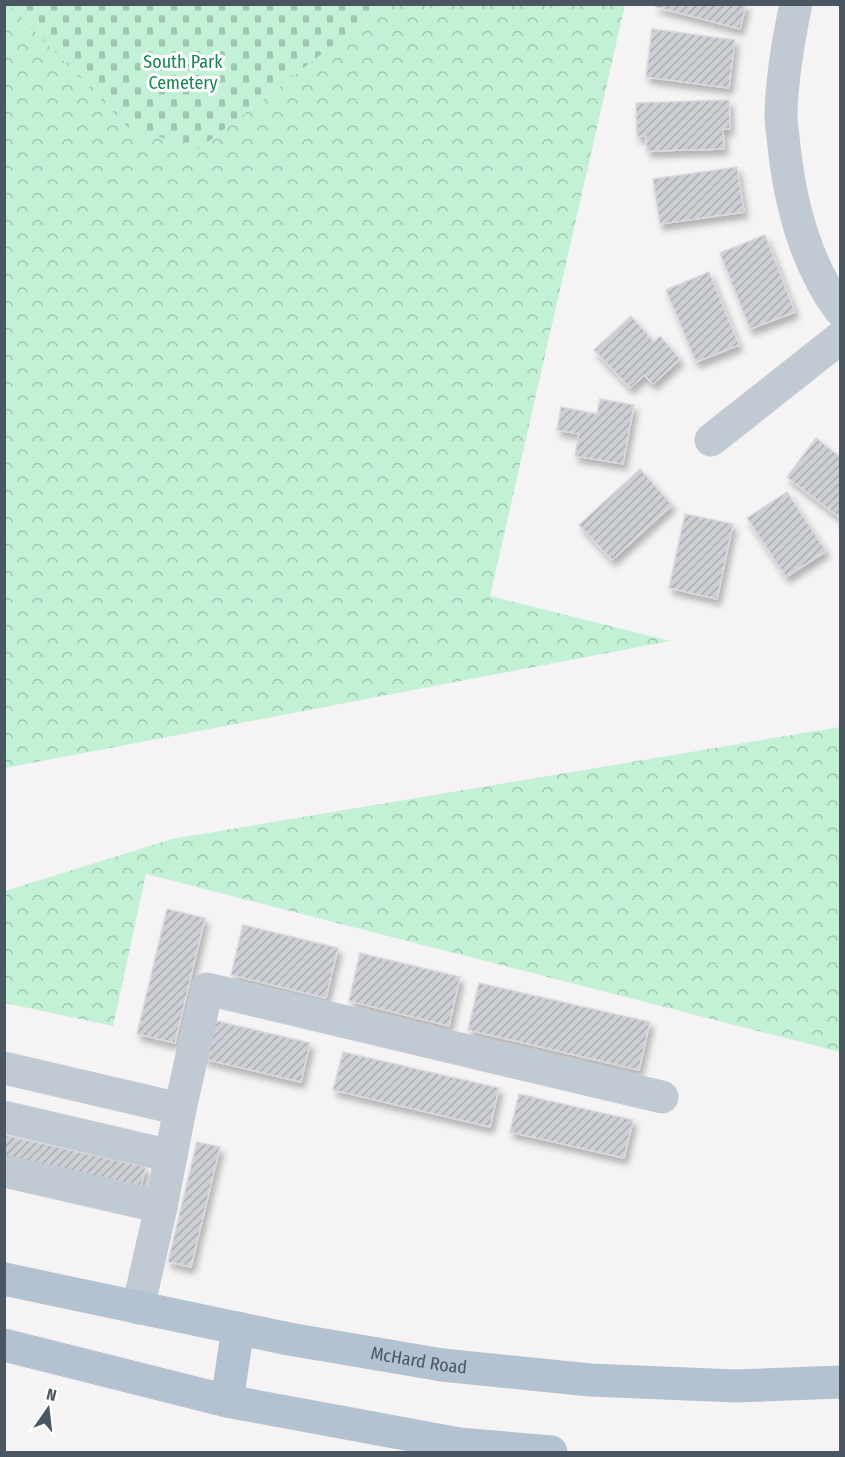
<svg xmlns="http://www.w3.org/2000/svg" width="845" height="1457" font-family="'Fira Sans Condensed',sans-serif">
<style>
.forest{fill:url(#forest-crowns)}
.cemetery{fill:url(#cemetery-stones)}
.building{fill:url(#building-hatch);stroke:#d7d9de;stroke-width:1.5;filter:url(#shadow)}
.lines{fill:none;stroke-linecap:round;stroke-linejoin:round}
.minor{stroke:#c1cad2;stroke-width:33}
.major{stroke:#b3c2d1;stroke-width:33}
.labels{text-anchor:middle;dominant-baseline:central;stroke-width:6;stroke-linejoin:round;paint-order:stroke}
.park-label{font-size:18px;fill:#17864f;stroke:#fff}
.street-label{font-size:18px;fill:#4a5661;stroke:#fff}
</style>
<defs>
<pattern id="forest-crowns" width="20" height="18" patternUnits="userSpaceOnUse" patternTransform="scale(1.5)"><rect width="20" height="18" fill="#c3f1d5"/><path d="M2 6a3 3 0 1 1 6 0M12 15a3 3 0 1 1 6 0" fill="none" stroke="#a0c6b0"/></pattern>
<pattern id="cemetery-stones" width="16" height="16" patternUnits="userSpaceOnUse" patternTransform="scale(1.5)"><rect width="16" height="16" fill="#c3f1d5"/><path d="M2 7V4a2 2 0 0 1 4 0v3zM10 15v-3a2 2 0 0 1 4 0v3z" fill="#a0c6b0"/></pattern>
<pattern id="building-hatch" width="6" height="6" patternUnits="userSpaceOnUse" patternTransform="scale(1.5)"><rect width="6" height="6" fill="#cdcfd5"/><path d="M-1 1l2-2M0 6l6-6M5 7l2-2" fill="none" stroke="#a8abb0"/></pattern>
<filter id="shadow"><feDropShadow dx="3.5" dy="6" stdDeviation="3" flood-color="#0004"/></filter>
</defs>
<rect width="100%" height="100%" fill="#f5f3f3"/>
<g class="forest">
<path d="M4 5H9L200 148 385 5H625L490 596 670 641 5 768Z"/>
<path d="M840 727V1052L146 874 113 1026 5 1003V891L172 839Z"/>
</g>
<path class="cemetery" d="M9 5H385L200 148 130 129Z"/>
<g class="building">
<path d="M656 4H746L740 29 656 7Z"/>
<path d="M652 29 735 40 729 88 646 77Z"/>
<path d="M729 100 730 129H723L724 149 647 151 646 136H637L636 103Z"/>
<path d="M737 167 744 212 660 224 653 179Z"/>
<path d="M765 235 795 312 750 329 720 253Z"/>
<path d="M709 272 739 345 696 362 666 290Z"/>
<path d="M631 316 654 342 660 336 680 359 653 384 644 375 630 388 594 350Z"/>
<path d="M600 399 634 405 623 464 575 456 579 434 557 430 561 407 597 414Z"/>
<path d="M816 438 840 457V518L787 477Z"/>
<path d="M640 469 672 505 612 560 579 525Z"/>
<path d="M787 492 826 551 786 577 747 518Z"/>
<path d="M685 514 733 524 717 599 669 588Z"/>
<path d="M167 909 205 918 175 1043 137 1034Z"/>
<path d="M243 925 338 948 326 998 231 975Z"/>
<path d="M360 953 460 977 449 1026 349 1001Z"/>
<path d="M479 983 650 1022 639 1070 468 1030Z"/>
<path d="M213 1020 310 1043 301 1082 204 1059Z"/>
<path d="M343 1052 499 1088 490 1127 333 1090Z"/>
<path d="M519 1094 633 1120 624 1158 510 1132Z"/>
<path d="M4 1135 146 1167 140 1189 4 1157Z"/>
<path d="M197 1142 220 1147 191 1267 168 1262Z"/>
</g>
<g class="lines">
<g class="minor">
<path d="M796 4C788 41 782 76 781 114 781 124 783 135 784 146 790 202 806 264 840 310"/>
<path d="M711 440 840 338"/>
<path d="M4 1068 180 1109 207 989 662 1097"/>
<path d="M4 1117 171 1156"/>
<path d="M4 1171 161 1207 138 1308"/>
<path d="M161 1207 180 1109"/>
</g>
<g class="major">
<path id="s1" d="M4 1279 289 1339 442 1365 590 1380 736 1386 840 1382"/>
<path d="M4 1345 227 1401 459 1444 551 1452"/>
<path d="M227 1401 238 1328"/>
</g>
</g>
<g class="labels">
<g class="park-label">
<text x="183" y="62">South Park<tspan x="183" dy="21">Cemetery</tspan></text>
</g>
<g class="street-label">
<text stroke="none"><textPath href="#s1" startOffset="423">McHard Road</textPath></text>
</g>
</g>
<rect width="845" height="1457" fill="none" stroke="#4a5661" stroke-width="12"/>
<g transform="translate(48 1409) rotate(14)" stroke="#ffffff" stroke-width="4.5" paint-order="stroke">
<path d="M0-4.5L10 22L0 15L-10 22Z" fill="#4a5661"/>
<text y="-9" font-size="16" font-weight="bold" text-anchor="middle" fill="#4a5661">N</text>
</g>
</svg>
